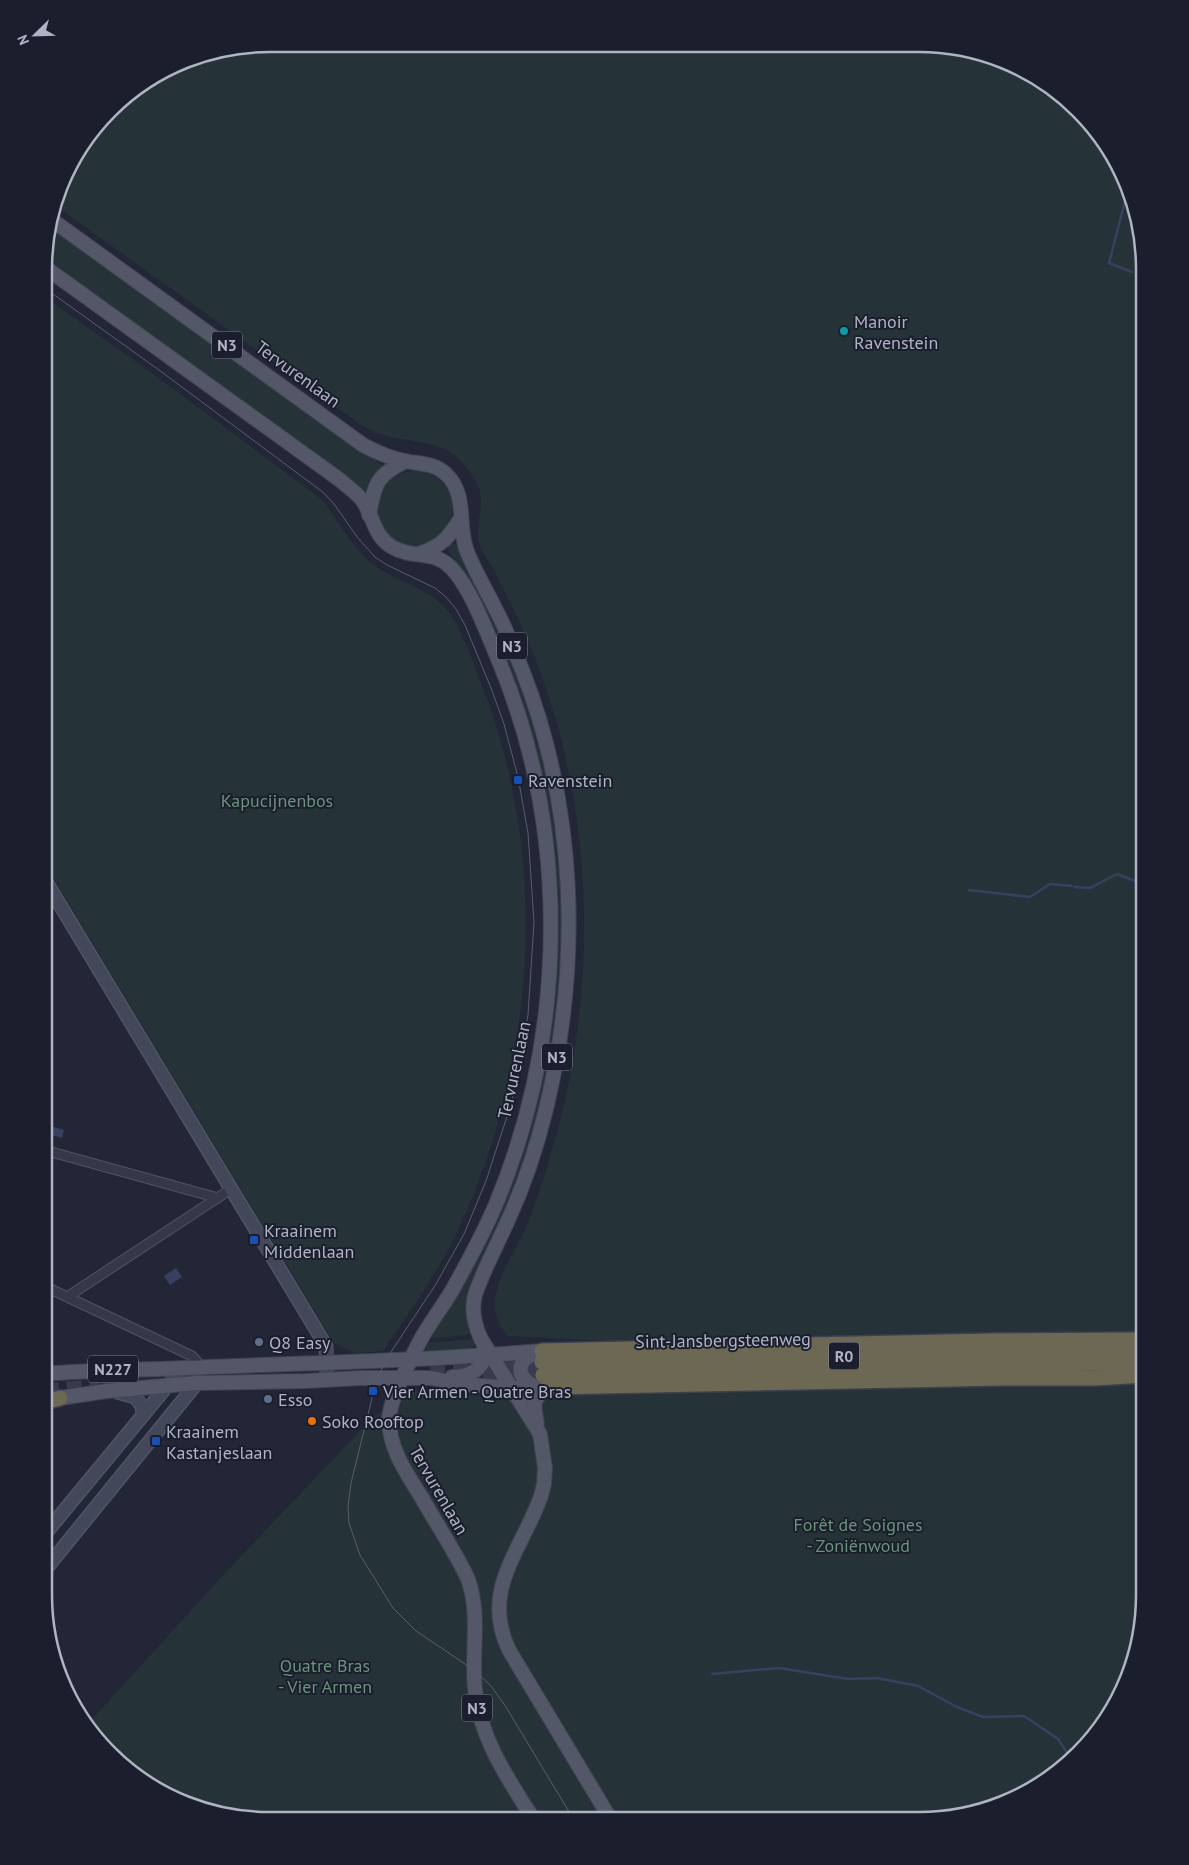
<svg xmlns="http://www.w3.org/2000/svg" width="1189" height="1865" font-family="'PT Sans',sans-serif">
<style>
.green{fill:#253339}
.water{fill:#38405f}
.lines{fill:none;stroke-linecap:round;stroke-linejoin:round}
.stream{stroke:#38405f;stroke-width:2.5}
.highway-tunnel{stroke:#373b4c;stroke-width:15;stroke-dasharray:15 8;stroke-linecap:butt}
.street-casing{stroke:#505362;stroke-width:11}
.secondary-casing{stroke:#505362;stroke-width:15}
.primary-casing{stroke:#3e4251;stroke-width:16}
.highway-casing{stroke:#3d404f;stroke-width:18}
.street{stroke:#353947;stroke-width:9}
.secondary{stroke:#43475a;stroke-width:12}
.primary{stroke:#535767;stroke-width:14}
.highway{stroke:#6d6853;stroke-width:15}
.tram{stroke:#575c6e;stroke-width:1}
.culture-dot{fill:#0f9aa8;stroke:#1b1e2c;stroke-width:2}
.transit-dot{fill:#1a4fb4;stroke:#1b1e2c;stroke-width:2}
.service-dot{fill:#5c6f8a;stroke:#1b1e2c;stroke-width:2}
.food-dot{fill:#e8710a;stroke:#1b1e2c;stroke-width:2}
.labels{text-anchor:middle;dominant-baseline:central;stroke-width:4;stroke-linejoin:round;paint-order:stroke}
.shield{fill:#1b1e2c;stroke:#838696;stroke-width:1}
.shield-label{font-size:16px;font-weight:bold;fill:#b0b3c4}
.poi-label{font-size:18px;fill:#b0b3c4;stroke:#1b1e2c;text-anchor:start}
.street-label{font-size:18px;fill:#b0b3c4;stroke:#1b1e2c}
.park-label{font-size:18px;fill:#69937b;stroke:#1b1e2c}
.rim{fill:none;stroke:#b0b3c4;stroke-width:2.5}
</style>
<rect width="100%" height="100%" fill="#222637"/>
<g class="green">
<path d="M269 44 949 46 1006 61 1057 90 1098 132 1128 183 1145 269V1611L1128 1682 1099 1733 1057 1774 1006 1804 920 1821 240 1819 183 1804 132 1775 91 1733 86 1726 226 1572 361 1430 372 1423 373 1417 399 1402 406 1388 495 1397 609 1394 607 1341 508 1336C499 1326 493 1313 495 1298 499 1273 518 1247 528 1223 548 1169 565 1111 574 1054 596 917 583 771 529 643 518 618 506 593 493 569 489 561 483 554 480 546 477 538 478 529 479 521 479 514 482 507 481 500 481 485 470 471 460 460 439 439 410 443 383 435 375 433 368 428 360 424L56 206 67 169 120 100 183 61Z"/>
<path d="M50 226 381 464 383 467 373 478 366 490 363 491 46 262V240Z"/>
<path d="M46 298 156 376 320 498C338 518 349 544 370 562 395 583 430 586 450 614 459 627 465 642 471 657 481 684 492 711 500 739 546 899 529 1076 459 1228 439 1271 410 1311 383 1351L354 1353 334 1343 45 864Z"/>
<circle cx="415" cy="509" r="38"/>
<path d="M452 543 455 544C548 702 585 881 550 1062 547 1079 544 1098 539 1115 527 1158 512 1199 493 1239 486 1255 477 1269 471 1285L469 1297 472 1332 467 1335 433 1338 432 1334 456 1295 543 1059 548 819 466 580 448 549 449 545Z"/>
<path d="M474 1339 476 1345 471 1348 428 1352 425 1347 427 1343Z"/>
</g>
<g class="water">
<path d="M44 1124 64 1130 62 1138 44 1133Z"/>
<path d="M176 1268 182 1277 170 1285 164 1276Z"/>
</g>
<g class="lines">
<g class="stream">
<path d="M1129 186 1109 263 1132 272"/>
<path d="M1143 277 1145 278"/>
<path d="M1075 887 1090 888 1117 874 1145 885"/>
<path d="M969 890 1030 897 1050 884 1072 886"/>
<path d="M712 1674 779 1668 848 1679 877 1678 918 1686 957 1707 983 1717 1024 1716 1058 1739 1072 1760"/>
</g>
<g class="highway-tunnel">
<path d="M430 1365 542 1362"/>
<path d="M460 1375H543"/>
<path d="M44 1391 100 1386"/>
</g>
<defs>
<g id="street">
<path d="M44 1150 218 1198"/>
<path d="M44 1286 192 1356 202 1367"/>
<path d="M67 1297 231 1189"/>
</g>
<g id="secondary">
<path d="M45 880 326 1346 327 1379"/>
<path d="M117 1392 135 1397 142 1406 143 1415"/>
<path d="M44 1535 182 1368"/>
<path d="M44 1571 197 1383 202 1367"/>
</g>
<g id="primary">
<path d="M52 220 363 445C376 452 389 458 405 461 419 464 435 463 446 474 469 496 456 528 468 554 476 573 486 590 495 608 506 628 514 650 523 672 577 811 581 965 546 1109 537 1146 525 1183 509 1218 501 1236 492 1254 484 1272 481 1280 477 1288 475 1295 471 1310 475 1326 481 1339L540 1434 545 1468 544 1484 541 1496C522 1550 480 1590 509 1650L611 1820"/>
<path d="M46 268 340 480C348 487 357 493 363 501 374 518 374 536 392 547 414 560 435 548 454 571 472 592 485 628 496 654 570 827 568 1030 496 1204 484 1232 469 1260 454 1287 444 1305 431 1321 421 1339 414 1352 408 1365 402 1378 396 1391 390 1405 389 1419 389 1449 407 1474 422 1498 437 1525 455 1551 468 1579 481 1616 471 1652 475 1689 480 1739 508 1779 534 1820"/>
<path d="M369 515C375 484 375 476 406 461"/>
<path d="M421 553C443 545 448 538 461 518"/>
<path d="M44 1374C91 1370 138 1370 185 1368 304 1363 423 1361 542 1351"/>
<path d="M452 1377C469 1377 487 1369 484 1348"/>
<path d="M535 1387C516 1377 515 1360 536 1353"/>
<path d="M60 1398 107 1391 197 1383 306 1381 361 1378H431L460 1384 511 1388 548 1387"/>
<path d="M537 1423C533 1404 532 1399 548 1387"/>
</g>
<g id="highway">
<path d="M542 1351 991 1341 1145 1340"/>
<path d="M542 1362 1143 1350"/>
<path d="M543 1375 1145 1362"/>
<path d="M548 1387 1003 1378H1095L1145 1375"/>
<path d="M44 1402 60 1398"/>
</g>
</defs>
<use href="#street" class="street-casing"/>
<use href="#secondary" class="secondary-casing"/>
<use href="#primary" class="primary-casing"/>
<use href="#highway" class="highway-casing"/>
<use href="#street" class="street"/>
<use href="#secondary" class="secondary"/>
<use href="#primary" class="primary"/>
<use href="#highway" class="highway"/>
<path class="tram" d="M46 289 159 370 324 493 334 504 358 538 375 557 387 565 435 588 446 597 456 609 465 625 491 688 504 724 518 777 528 833 534 922 528 1015 512 1101 486 1181 464 1234 436 1284 391 1352 377 1378 351 1483 348 1506 349 1523 360 1555 393 1608 416 1631 474 1670 491 1686 506 1707 574 1820"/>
</g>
<circle class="culture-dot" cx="844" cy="331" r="5"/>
<g class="transit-dot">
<rect x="513" y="775" width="10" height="10" rx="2.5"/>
<rect x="249" y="1235" width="10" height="10" rx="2.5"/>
<rect x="368" y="1386" width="10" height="10" rx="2.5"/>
<rect x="151" y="1436" width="10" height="10" rx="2.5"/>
</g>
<g class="service-dot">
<circle cx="259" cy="1342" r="5"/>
<circle cx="268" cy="1399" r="5"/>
</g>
<circle class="food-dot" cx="312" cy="1421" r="5"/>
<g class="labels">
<g class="shield">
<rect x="212" y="331.5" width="30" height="27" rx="4"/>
<rect x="497" y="632.5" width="30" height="27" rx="4"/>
<rect x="542" y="1043.5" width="30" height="27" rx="4"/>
<rect x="829" y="1342.5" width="30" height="27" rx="4"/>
<rect x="88" y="1355.5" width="50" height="27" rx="4"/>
<rect x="462" y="1694.5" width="30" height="27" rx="4"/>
</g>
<g class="shield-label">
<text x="227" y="345">N3</text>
<text x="512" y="646">N3</text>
<text x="557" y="1057">N3</text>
<text x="844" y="1356">R0</text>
<text x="113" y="1369">N227</text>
<text x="477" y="1708">N3</text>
</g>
<g class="poi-label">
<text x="854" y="321">Manoir<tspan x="854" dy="21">Ravenstein</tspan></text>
<text x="528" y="780">Ravenstein</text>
<text x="264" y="1230">Kraainem<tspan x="264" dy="21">Middenlaan</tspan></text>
<text x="269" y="1342">Q8 Easy</text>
<text x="383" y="1391">Vier Armen - Quatre Bras</text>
<text x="278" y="1399">Esso</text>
<text x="322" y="1421">Soko Rooftop</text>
<text x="166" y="1431">Kraainem<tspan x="166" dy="21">Kastanjeslaan</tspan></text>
</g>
<g class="street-label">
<text transform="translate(298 374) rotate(36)">Tervurenlaan</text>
<text transform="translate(514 1070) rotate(-78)">Tervurenlaan</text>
<text transform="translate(723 1340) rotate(-1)">Sint-Jansbergsteenweg</text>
<text transform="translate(439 1490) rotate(60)">Tervurenlaan</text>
</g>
<g class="park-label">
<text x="277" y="800">Kapucijnenbos</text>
<text x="858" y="1524">Forêt de Soignes<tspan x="858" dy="21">- Zoniënwoud</tspan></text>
<text x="325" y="1665">Quatre Bras<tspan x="325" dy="21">- Vier Armen</tspan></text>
</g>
</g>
<path d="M0 0H1189V1865H0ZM269 52H919A217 217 0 0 1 1136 269V1595A217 217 0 0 1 919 1812H269A217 217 0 0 1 52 1595V269A217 217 0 0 1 269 52Z" fill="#1b1e2c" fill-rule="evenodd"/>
<path class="rim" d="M269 52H919A217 217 0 0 1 1136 269V1595A217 217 0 0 1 919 1812H269A217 217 0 0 1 52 1595V269A217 217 0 0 1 269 52Z"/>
<g transform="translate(35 35) rotate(247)" stroke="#1b1e2c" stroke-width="4" paint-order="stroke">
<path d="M0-4L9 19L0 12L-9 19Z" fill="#b0b3c4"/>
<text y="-8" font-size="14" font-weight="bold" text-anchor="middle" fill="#b0b3c4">N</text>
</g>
</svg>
